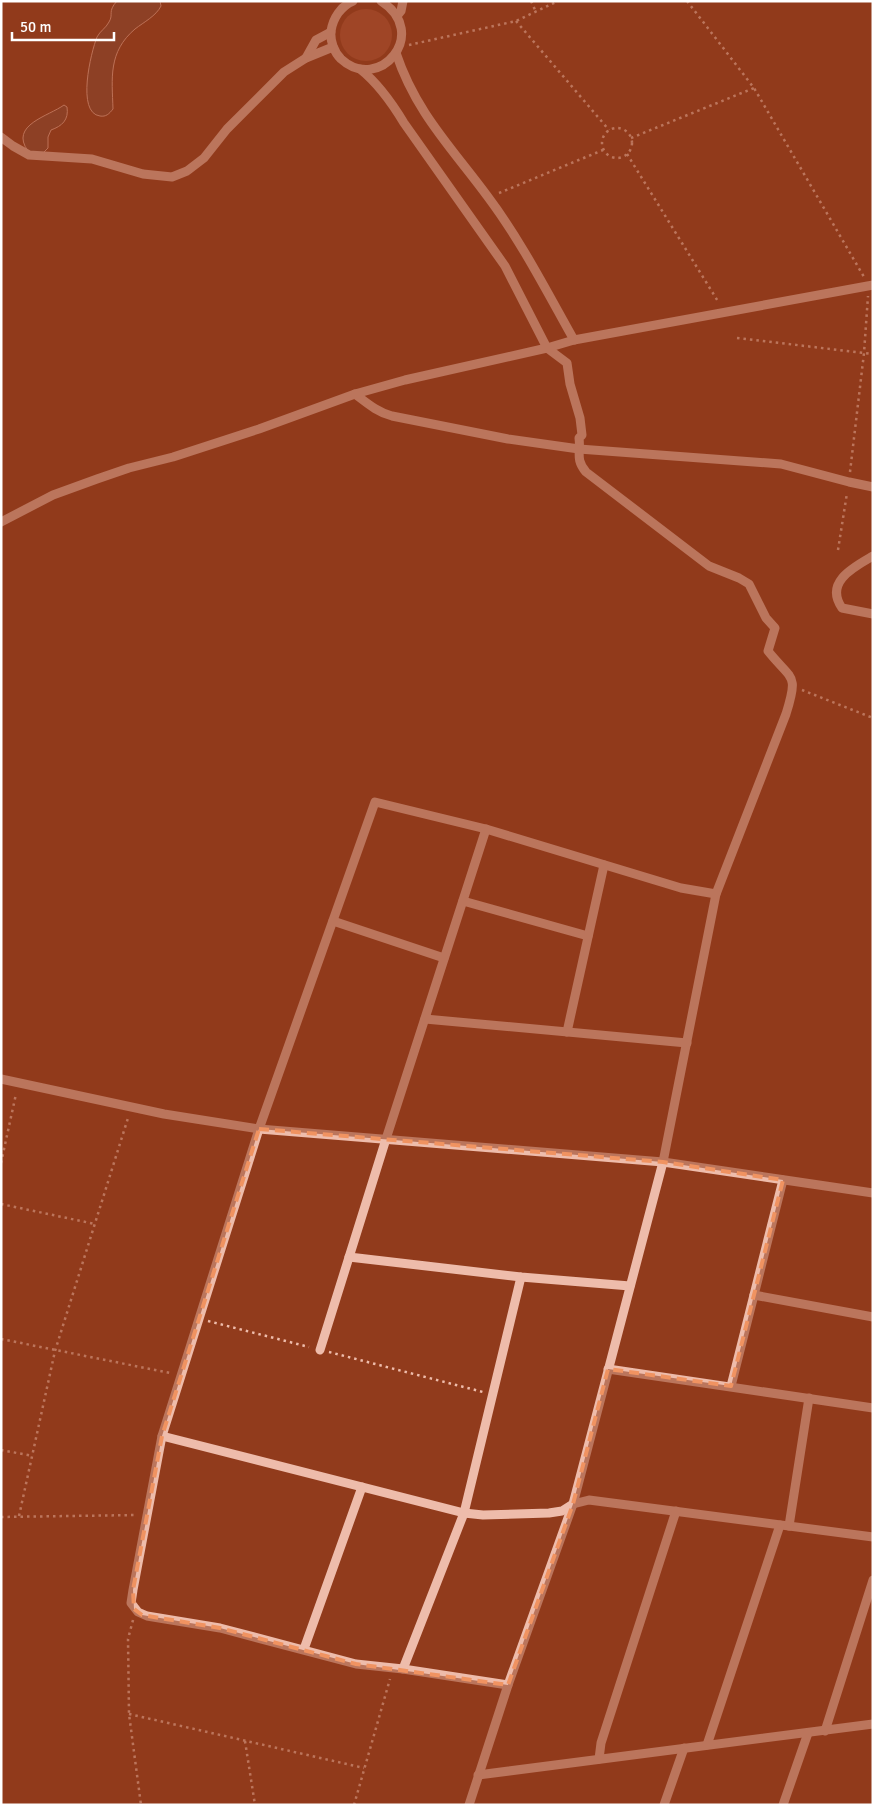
<svg xmlns="http://www.w3.org/2000/svg" width="874" height="1806" font-family="Signika,sans-serif">
<style>
.green{fill:#b05333}
.water{fill:#874831;stroke:#f0b29e}
.lines{fill:none;stroke-linecap:round;stroke-linejoin:round}
.path{stroke:#eebcab;stroke-width:2.5;stroke-dasharray:2.5 4;stroke-linecap:butt}
.minor{stroke:#eebcab;stroke-width:9}
.marked{fill:none;stroke:#f09361;stroke-width:4;stroke-dasharray:10 6;stroke-linejoin:round}
</style>
<rect width="100%" height="100%" fill="#913b1c"/>
<circle class="green" cx="366" cy="35" r="26"/>
<g class="water">
<path d="M117 1H160L161 6C156 16 144 22 135 29 108 52 112 78 113 109 109 114 106 117 100 116 76 113 91 52 97 37 100 31 106 28 109 22 114 14 107 12 117 1Z"/>
<path d="M64 105 67 107C69 120 62 126 51 130L48 137V148L42 154 28 151C9 125 49 116 64 105Z"/>
</g>
<g class="lines">
<g class="path">
<path d="M531 1 536 12"/>
<path d="M687 1 754 88 864 277"/>
<path d="M516 21 609 130"/>
<path d="M409 45 516 21 558 1"/>
<circle cx="617" cy="143" r="15"/>
<path d="M631 138 754 88"/>
<path d="M627 154 719 303"/>
<path d="M499 193 603 150"/>
<path d="M737 338 873 354"/>
<path d="M850 472 864 353 868 296"/>
<path d="M838 550 847 493"/>
<path d="M802 690 873 718"/>
<path d="M1 1163 16 1094"/>
<path d="M1 1204 95 1224"/>
<path d="M208 1321 309 1347"/>
<path d="M1 1339 170 1373"/>
<path d="M329 1352 483 1392"/>
<path d="M1 1450 33 1456"/>
<path d="M19 1516 55 1351 128 1118"/>
<path d="M1 1517 137 1515"/>
<path d="M133 1620 128 1639 129 1714 141 1805"/>
<path d="M129 1714 364 1768"/>
<path d="M245 1741 255 1805"/>
<path d="M354 1805 390 1679"/>
</g>
<g class="minor">
<path d="M353 1C341 6 333 18 331 31 330 41 334 52 341 59 379 94 431 33 381 1"/>
<path d="M397 16 401 11 403 1"/>
<path d="M396 53C416 113 452 148 488 197 521 241 547 292 574 340"/>
<path d="M306 58 316 40 331 32"/>
<path d="M360 69C379 84 392 103 404 123L505 266 547 348 567 363 570 384 580 418 582 435 579 438C581 453 575 459 586 472L709 566 739 578 749 584 766 618 775 628 768 651C792 681 799 673 786 714L716 894 663 1162 573 1504 508 1685 469 1805"/>
<path d="M1 137 13 146 29 155 92 159 143 174 172 177 187 171 204 158 227 129 284 72 306 58 333 47"/>
<path d="M355 394C367 403 377 412 392 416L508 439 579 449 781 464 849 482 873 487"/>
<path d="M1 522 53 495 97 479 129 468 173 457 259 429 355 394 405 380 547 348 574 340 873 285"/>
<path d="M873 556C854 567 824 582 842 608L873 614"/>
<path d="M463 901 588 936"/>
<path d="M333 921 444 958"/>
<path d="M425 1019 687 1043"/>
<path d="M567 1032 604 865"/>
<path d="M1 1079 164 1114 259 1129 663 1162 873 1193"/>
<path d="M349 1257 521 1277 630 1286"/>
<path d="M754 1295 873 1317"/>
<path d="M320 1350 386 1139 486 829"/>
<path d="M608 1369 873 1408"/>
<path d="M731 1386 783 1180"/>
<path d="M162 1436 464 1513 483 1515 549 1513 562 1511 573 1504 589 1500 873 1537"/>
<path d="M789 1526 809 1398"/>
<path d="M304 1649 362 1487"/>
<path d="M403 1669 464 1513 521 1277"/>
<path d="M508 1685 403 1669 356 1664 220 1628 147 1616 138 1612 131 1603 133 1590 162 1436 259 1129 375 802 486 829 681 888 716 894"/>
<path d="M825 1731 873 1580"/>
<path d="M707 1745 780 1525"/>
<path d="M599 1759 601 1743 676 1511"/>
<path d="M478 1775 873 1724"/>
<path d="M664 1805 684 1748"/>
<path d="M783 1805 808 1733"/>
</g>
</g>
<path d="M0 0H874V1806H0ZM259 1129 663 1162 783 1180 731 1386 608 1369 573 1504 508 1685 356 1664 220 1628 142 1615 134 1609 133 1590 162 1436Z" fill="#913b1c" fill-opacity=".55" fill-rule="evenodd"/>
<path class="marked" d="M259 1129 663 1162 783 1180 731 1386 608 1369 573 1504 508 1685 356 1664 220 1628 142 1615 134 1609 133 1590 162 1436Z"/>
<rect width="874" height="1806" fill="none" stroke="#ffffff" stroke-width="5"/>
<path d="M12 32v8h102v-8" fill="none" stroke="#ffffff" stroke-width="2.5"/>
<text x="20" y="32" font-size="15" fill="#ffffff" stroke="#913b1c" stroke-width="4" paint-order="stroke">50 m</text>
</svg>
